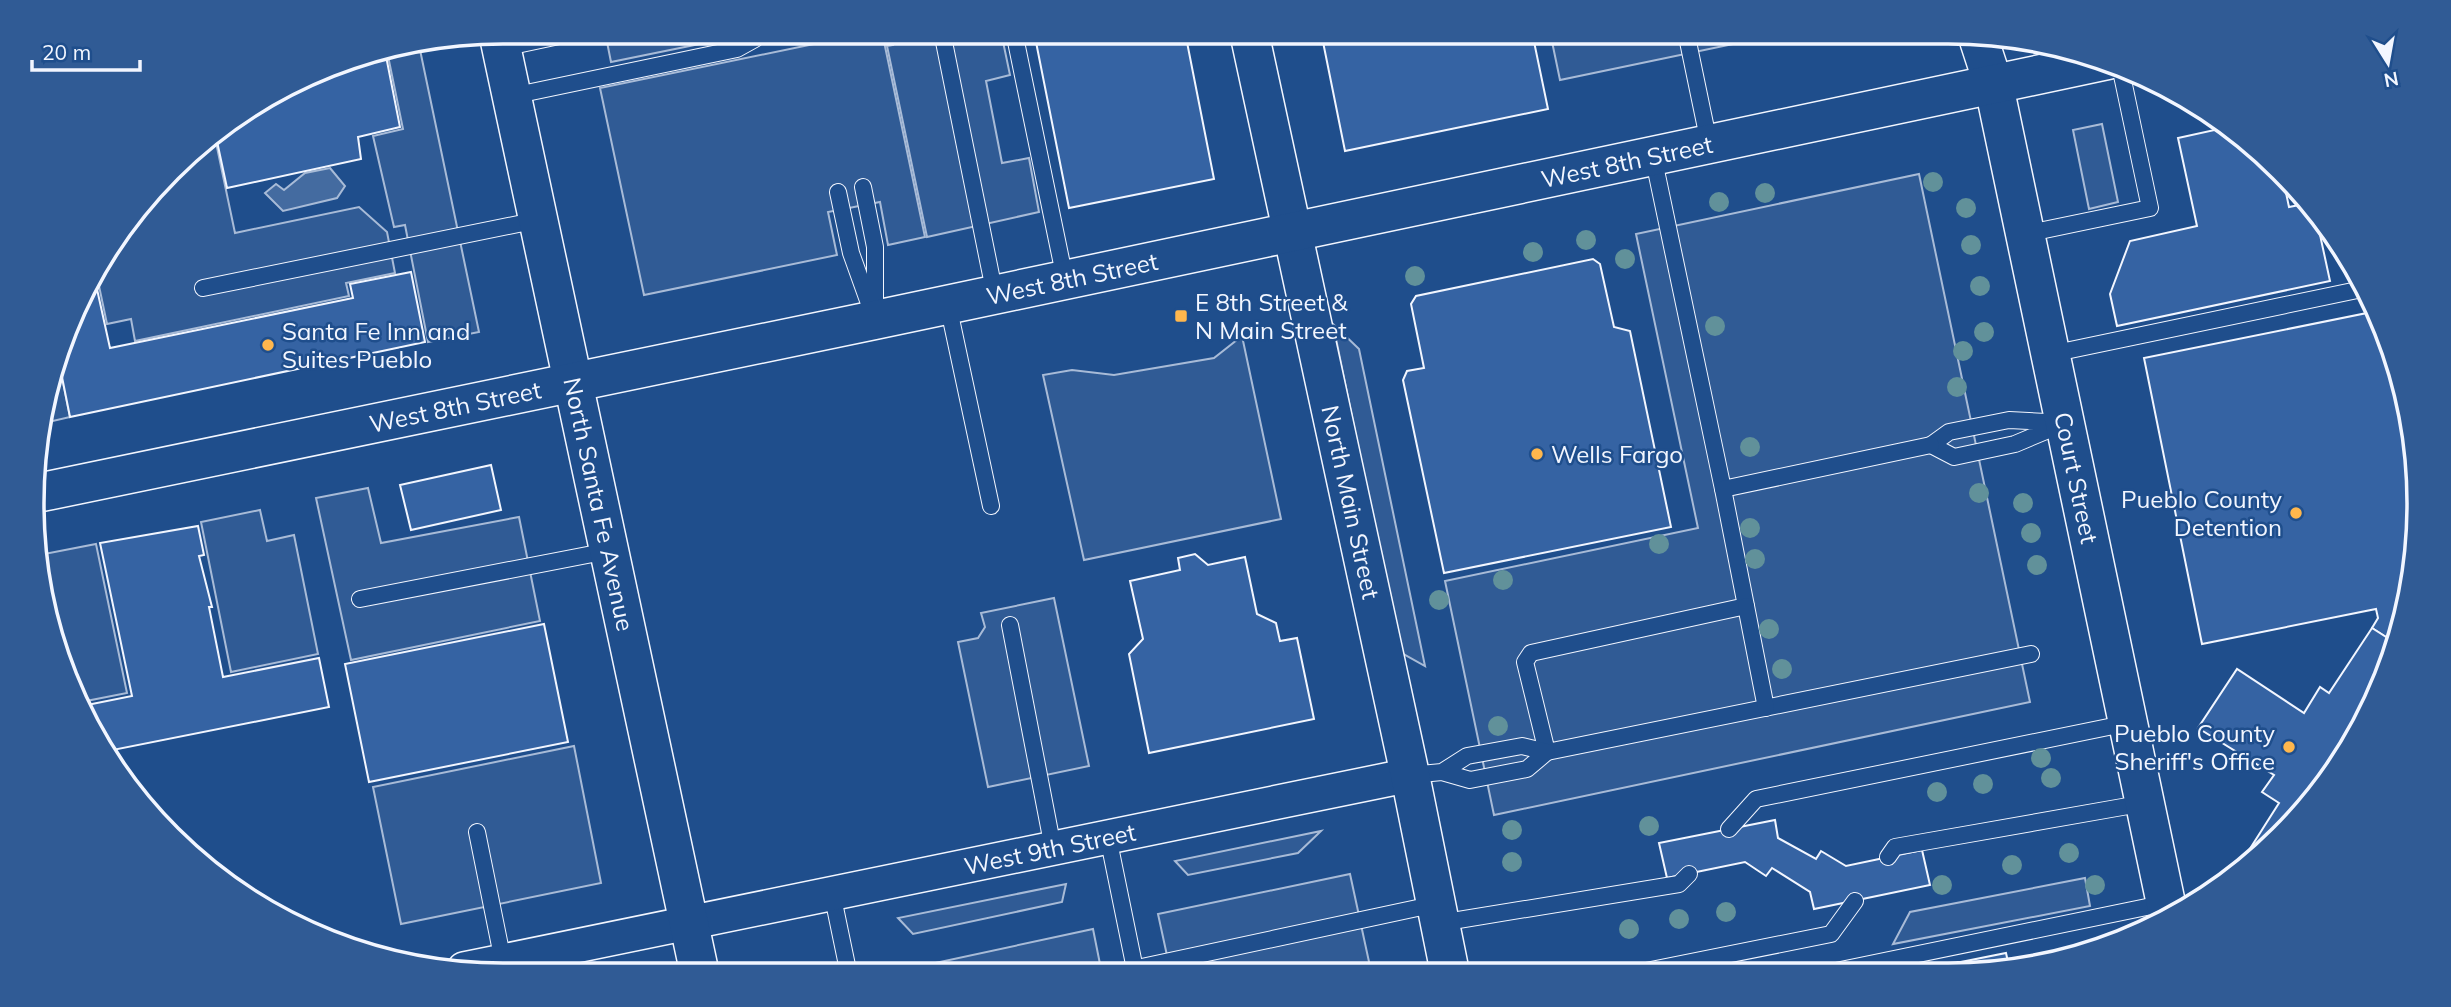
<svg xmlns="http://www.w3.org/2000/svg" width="2451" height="1007" font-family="Mulish,sans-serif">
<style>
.built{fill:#305b95;stroke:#a8bbd7;stroke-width:2}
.water{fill:#446ba0;stroke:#a8bbd7;stroke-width:2}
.building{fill:#3563a3;stroke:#f2f6ff;stroke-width:2}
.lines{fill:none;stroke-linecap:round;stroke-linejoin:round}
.lane-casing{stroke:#f2f6ff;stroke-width:18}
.street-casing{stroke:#f2f6ff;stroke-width:36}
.secondary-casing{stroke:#f2f6ff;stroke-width:41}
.lane{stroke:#1f4e8c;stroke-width:16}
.street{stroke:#1f4e8c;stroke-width:33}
.secondary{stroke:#1f4e8c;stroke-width:38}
.tree{fill:#61919a}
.poi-dot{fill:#ffb74d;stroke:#1f4e8c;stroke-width:2.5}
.labels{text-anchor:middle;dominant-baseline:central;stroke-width:5;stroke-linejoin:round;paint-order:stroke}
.street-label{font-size:24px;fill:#f2f6ff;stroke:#1f4e8c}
.poi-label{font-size:24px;fill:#f2f6ff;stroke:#1f4e8c;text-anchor:start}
.rim{fill:none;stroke:#f2f6ff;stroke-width:3.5}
</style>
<rect width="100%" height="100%" fill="#1f4e8c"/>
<g class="built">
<path d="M605 32H738L739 36 611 62Z"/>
<path d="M872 32H882L925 237 888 245 880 202 828 212 837 255 644 295 600 88Z"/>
<path d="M890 32H1001L1010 75 986 81 1002 163 1029 158 1039 212 927 237 887 46 893 45Z"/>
<path d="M1550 32H1791L1560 80Z"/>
<path d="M419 45 479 332 428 342 405 225 394 227 373 136 403 129 387 51Z"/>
<path d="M2102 124 2118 202 2089 209 2073 130Z"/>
<path d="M214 133 235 233 359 207 387 232 395 273 346 283 349 296 135 341 131 319 107 324 95 267 193 148Z"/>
<path d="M1919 174 2030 702 1494 815 1445 581 1698 528 1636 234Z"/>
<path d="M1333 324 1359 349 1425 666 1400 652Z"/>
<path d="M1242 336 1281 519 1084 560 1043 375 1072 370 1114 375 1214 358Z"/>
<path d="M57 352 70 417 40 424Z"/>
<path d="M368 488 381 543 519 517 540 621 351 660 316 498Z"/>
<path d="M260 510 267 541 294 535 318 654 231 672 201 522Z"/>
<path d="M96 544 127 693 81 702 41 596 39 555Z"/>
<path d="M1054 598 1089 766 988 787 958 642 978 638 985 627 981 613Z"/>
<path d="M574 746 601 883 401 924 373 787Z"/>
<path d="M1321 831 1298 853 1188 875 1175 861Z"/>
<path d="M1350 874 1371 971 1361 973 1171 974 1158 914Z"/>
<path d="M2085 878 2090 906 1893 944 1910 912Z"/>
<path d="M1066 884 1062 902 913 934 898 918Z"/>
<path d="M1093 929 1102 974H884Z"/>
</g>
<path class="water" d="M330 168 345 186 337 198 283 211 265 193 276 184 284 190 305 173Z"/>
<g class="building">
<path d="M1034 32H1185L1214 179 1069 208Z"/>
<path d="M1321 32H1532L1548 109 1345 151Z"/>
<path d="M385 51 400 127 358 137 361 159 227 188 215 132 268 95 351 57Z"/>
<path d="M2228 127 2258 148 2282 174 2289 207 2309 203 2314 207 2330 281 2117 326 2110 294 2130 241 2197 226 2178 138Z"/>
<path d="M1593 259 1600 264 1614 327 1630 331 1671 527 1444 573 1403 380 1407 371 1424 368 1411 304 1416 296Z"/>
<path d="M93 271 110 348 353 298 350 284 411 272 425 342 70 417 57 352Z"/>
<path d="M2377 311 2403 381 2418 472 2416 565 2404 614 2389 639 2372 628 2378 618 2376 609 2202 644 2144 358Z"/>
<path d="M491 465 501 510 411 530 400 485Z"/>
<path d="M198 526 204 555 199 556 212 607H209L223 677 319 658 329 707 103 752 95 740 82 706 132 696 100 543Z"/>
<path d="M1195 554 1208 565 1245 557 1257 614 1276 623 1280 641 1297 638 1314 719 1149 753 1129 654 1143 639 1130 581 1180 570 1178 558Z"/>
<path d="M544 624 568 742 369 782 345 664Z"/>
<path d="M2372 628 2397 644 2395 655 2340 765 2258 859 2232 877 2279 803 2262 792 2274 775 2198 728 2237 669 2304 713 2320 687 2329 693Z"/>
<path d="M1775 820 1778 838 1816 859 1821 851 1846 866 1922 850 1930 885 1814 909 1810 892 1772 868 1766 876 1745 862 1667 878 1659 843Z"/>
<path d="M2006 953 2010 971 2014 970 2010 971 1911 972Z"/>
</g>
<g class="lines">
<defs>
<g id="lane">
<path d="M942 32 995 295"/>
<path d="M1014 32 1065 279"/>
<path d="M1630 32 1638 35 1656 32"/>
<path d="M1686 32 1709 143"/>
<path d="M502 48 578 32"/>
<path d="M512 96 737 49 755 39 762 32"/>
<path d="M1653 156 1723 489"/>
<path d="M838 192 851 253 875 320V247L863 187"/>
<path d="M2025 234 2150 208 2120 66"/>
<path d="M2356 272 2360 289"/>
<path d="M203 288 538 220"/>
<path d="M948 305 991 506"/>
<path d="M2051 354 2367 288"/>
<path d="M2009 420 2065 423 2015 444 1954 457 1931 445 1949 432Z"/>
<path d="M1931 445 1723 489 1746 606 1531 653 1525 662 1547 752 2031 654"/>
<path d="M360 599 608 551"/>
<path d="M1746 606 1766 708"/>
<path d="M1010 625 1053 848"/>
<path d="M1410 775 1442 772 1470 780 1527 769 1547 752 1522 746 1467 756 1442 772"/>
<path d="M1729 829 1756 799 2128 723"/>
<path d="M477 832 503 961"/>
<path d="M1108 837 1136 974"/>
<path d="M1888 857 1895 847 2145 803"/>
<path d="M832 893 849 975"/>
<path d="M1440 923 1679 884 1689 874"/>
<path d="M1641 972 1831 934 1855 901"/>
<path d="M1831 972 2166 903"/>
<path d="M1109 974 1436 904"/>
</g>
<g id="street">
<path id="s1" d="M464 969 1410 775"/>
</g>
<g id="secondary">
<path id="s2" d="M498 32 700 975"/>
<path id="s3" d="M1249 32 1410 775 1450 973"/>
<path id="s4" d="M1978 37 1994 86 2169 918"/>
<path id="s5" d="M37 493 875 320 2108 60"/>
</g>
</defs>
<use href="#lane" class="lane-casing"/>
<use href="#street" class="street-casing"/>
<use href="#secondary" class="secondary-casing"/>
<use href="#lane" class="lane"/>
<use href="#street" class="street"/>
<use href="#secondary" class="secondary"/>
</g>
<g class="tree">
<circle cx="1933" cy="182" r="10"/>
<circle cx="1765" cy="193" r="10"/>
<circle cx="1719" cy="202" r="10"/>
<circle cx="1966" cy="208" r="10"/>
<circle cx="1586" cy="240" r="10"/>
<circle cx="1971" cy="245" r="10"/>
<circle cx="1533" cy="252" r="10"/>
<circle cx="1625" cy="259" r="10"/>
<circle cx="1415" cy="276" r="10"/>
<circle cx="1980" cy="286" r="10"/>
<circle cx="1715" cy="326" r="10"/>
<circle cx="1984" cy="332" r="10"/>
<circle cx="1963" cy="351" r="10"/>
<circle cx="1957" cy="387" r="10"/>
<circle cx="1750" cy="447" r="10"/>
<circle cx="1979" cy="493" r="10"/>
<circle cx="2023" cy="503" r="10"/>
<circle cx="1750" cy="528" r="10"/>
<circle cx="2031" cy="533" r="10"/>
<circle cx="1659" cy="544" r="10"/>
<circle cx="1755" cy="559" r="10"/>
<circle cx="2037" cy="565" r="10"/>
<circle cx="1503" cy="580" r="10"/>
<circle cx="1439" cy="600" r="10"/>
<circle cx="1769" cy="629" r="10"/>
<circle cx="1782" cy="669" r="10"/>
<circle cx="1498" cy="726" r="10"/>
<circle cx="2041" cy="758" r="10"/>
<circle cx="2051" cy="778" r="10"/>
<circle cx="1983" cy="784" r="10"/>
<circle cx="1937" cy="792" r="10"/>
<circle cx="1649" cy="826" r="10"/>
<circle cx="1512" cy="830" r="10"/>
<circle cx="2069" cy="853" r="10"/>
<circle cx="1512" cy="862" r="10"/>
<circle cx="2012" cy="865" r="10"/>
<circle cx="1942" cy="885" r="10"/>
<circle cx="2095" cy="885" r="10"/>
<circle cx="1726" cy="912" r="10"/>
<circle cx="1679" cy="919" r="10"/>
<circle cx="1629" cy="929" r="10"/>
</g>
<g class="poi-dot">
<rect x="1174" y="309" width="14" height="14" rx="3.5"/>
<circle cx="268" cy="345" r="7"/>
<circle cx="1537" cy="454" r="7"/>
<circle cx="2296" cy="513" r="7"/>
<circle cx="2289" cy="747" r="7"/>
</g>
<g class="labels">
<g class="street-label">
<text stroke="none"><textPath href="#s5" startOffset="1624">West 8th Street</textPath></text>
<text stroke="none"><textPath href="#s5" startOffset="1057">West 8th Street</textPath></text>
<text stroke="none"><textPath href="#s5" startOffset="427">West 8th Street</textPath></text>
<text stroke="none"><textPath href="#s4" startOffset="452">Court Street</textPath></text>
<text stroke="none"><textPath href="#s3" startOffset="481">North Main Street</textPath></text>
<text stroke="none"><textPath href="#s2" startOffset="483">North Santa Fe Avenue</textPath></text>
<text stroke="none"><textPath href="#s1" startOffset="598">West 9th Street</textPath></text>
</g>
<g class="poi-label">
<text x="1195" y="302">E 8th Street &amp;<tspan x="1195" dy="28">N Main Street</tspan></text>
<text x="282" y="331">Santa Fe Inn and<tspan x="282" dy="28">Suites Pueblo</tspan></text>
<text x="1551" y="454">Wells Fargo</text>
<text x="2282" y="499" text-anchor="end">Pueblo County<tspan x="2282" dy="28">Detention</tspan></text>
<text x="2275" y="733" text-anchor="end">Pueblo County<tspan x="2275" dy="28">Sheriff's Office</tspan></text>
</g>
</g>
<path d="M0 0H2451V1007H0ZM503 44H1948A459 459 0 0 1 2407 503V504A459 459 0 0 1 1948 963H503A459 459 0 0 1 44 504V503A459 459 0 0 1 503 44Z" fill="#305b95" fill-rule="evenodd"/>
<path class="rim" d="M503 44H1948A459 459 0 0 1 2407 503V504A459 459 0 0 1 1948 963H503A459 459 0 0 1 44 504V503A459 459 0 0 1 503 44Z"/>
<g transform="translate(2388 63) rotate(169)" stroke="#1f4e8c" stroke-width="5" paint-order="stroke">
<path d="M0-5L12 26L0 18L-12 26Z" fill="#f2f6ff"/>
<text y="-10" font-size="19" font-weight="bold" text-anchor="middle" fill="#f2f6ff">N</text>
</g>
<path d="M32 60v10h108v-10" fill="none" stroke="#f2f6ff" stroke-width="3.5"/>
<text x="42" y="60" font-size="21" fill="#f2f6ff" stroke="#1f4e8c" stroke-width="5" paint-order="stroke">20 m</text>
</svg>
